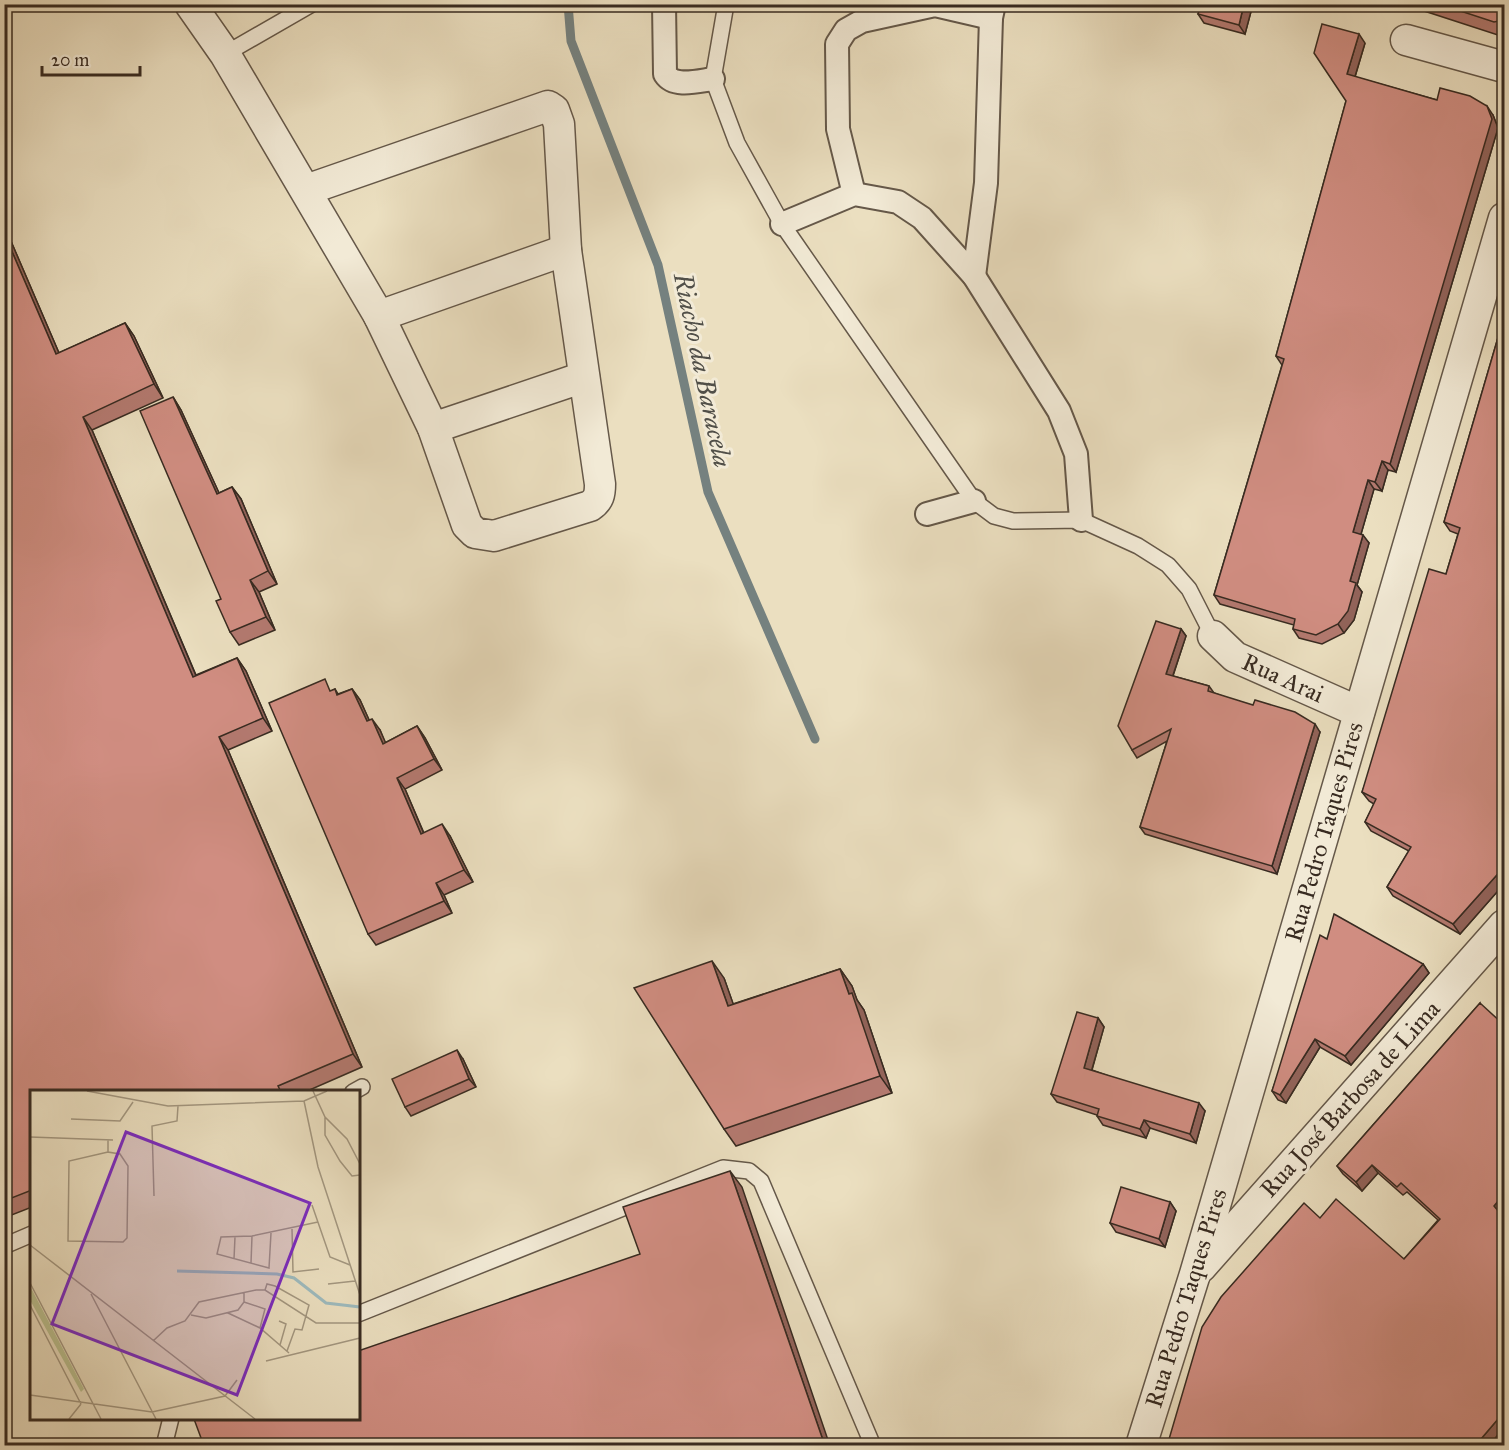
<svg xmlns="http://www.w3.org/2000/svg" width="1509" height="1450" font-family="'IM FELL Great Primer',serif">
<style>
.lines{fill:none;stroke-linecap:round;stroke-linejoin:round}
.stream{stroke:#75817f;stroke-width:9}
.service-casing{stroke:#655849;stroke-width:18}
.pedestrian-casing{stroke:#655849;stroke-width:26}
.minor-casing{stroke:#655849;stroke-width:33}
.service{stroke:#f2ead6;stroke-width:15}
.pedestrian{stroke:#f2ead6;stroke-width:22}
.minor{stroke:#f2ead6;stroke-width:30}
.wall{fill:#b3796f;stroke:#382b21;stroke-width:1.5}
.shaded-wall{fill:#92635a;stroke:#382b21;stroke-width:1.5}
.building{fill:#d08d81;stroke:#382b21;stroke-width:1.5}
.labels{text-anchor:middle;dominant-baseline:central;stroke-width:6;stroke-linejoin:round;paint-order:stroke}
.street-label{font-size:24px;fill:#382b21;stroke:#f2ead6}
.water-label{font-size:26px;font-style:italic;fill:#514f48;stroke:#f2ead6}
.inset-river{fill:none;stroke:#9dbabd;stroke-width:3}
.inset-road{fill:none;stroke:#a39780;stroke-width:1.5}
.view{fill:#7b2cbf;fill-opacity:0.15;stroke:#7b2cbf;stroke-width:3}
.inset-edge{fill:none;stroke:#382b21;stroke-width:3}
</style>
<rect width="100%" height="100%" fill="#ebdfc0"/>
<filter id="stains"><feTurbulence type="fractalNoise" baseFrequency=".00333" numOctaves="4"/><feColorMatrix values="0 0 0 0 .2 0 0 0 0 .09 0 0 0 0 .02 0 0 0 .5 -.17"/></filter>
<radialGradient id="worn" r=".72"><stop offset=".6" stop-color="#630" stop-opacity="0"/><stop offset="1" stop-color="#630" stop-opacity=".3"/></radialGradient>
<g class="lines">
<path class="stream" d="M568 4 571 41 658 265 708 492 815 739"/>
<defs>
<g id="service">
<path d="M726 4 713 79 737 143 782 224 974 501 994 516 1013 521 1081 520 1138 546 1168 565 1189 589 1213 636"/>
<path d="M225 54 312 4"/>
<path d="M353 1092 362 1087"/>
<path d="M4 1246 32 1234"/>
<path d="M358 1314 723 1168 749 1171 761 1181 873 1446"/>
<path d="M164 1446 171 1418"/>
</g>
<g id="pedestrian">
<path d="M664 4 665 74C674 88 698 81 713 79"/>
<path d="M854 194 838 129 837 44 846 30 862 21 935 5 991 18"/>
<path d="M782 224 854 194 898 202 922 218 974 276 1059 411 1076 454 1081 520"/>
<path d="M974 276 986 183 991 18 994 4"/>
<path d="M927 514 974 501"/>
</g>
<g id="minor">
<path d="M190 4 225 54 379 316 433 428 467 525 475 533 494 536 590 506C599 500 600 494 600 484L566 250 559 124 554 110 548 106 306 190"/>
<path d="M1406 40 1504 67"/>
<path d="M379 316 566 250"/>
<path d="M433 428 584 377"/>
<path d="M1213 636 1235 657 1359 712"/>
<path d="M1201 1267 1504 925"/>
<path d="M1141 1446 1195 1274 1504 218"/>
</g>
</defs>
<use href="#service" class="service-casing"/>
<use href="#pedestrian" class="pedestrian-casing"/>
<use href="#minor" class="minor-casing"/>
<use href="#service" class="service"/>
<use href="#pedestrian" class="pedestrian"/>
<use href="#minor" class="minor"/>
</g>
<g class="wall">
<path d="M1253 4 1245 34 1204 23 1198 14Z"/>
<path d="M1410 4H1504V37L1412 7Z"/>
<path d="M1365 43 1355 77 1437 100 1493 115 1498 128 1396 472 1388 470 1382 491 1374 489 1361 534 1369 543 1357 585 1362 592 1354 620 1344 633 1322 644 1299 638 1293 629 1294 625 1220 604 1214 595 1282 365 1276 356 1346 101Z"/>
<path d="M4 225 59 353 125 323 134 336 163 398 92 430 196 675 237 658 246 671 272 731 228 750 362 1067 305 1092H32V1207L4 1218Z"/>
<path d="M1504 317V884L1460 934 1393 896 1387 887 1409 851 1371 831 1365 822 1374 804 1369 801 1362 792 1446 574 1458 534 1450 531 1444 522Z"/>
<path d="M173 397 181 410 219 493 232 487 241 499 277 584 259 592 275 630 239 645 230 632 221 599Z"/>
<path d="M1181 629 1186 636 1173 676 1209 686 1214 693 1320 732 1277 874 1145 834 1140 827 1167 741 1137 758 1132 750Z"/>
<path d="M335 689 338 694 352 689 360 700 369 720 380 730 385 743 417 726 425 738 442 770 405 789 424 833 450 836 473 882 444 895 452 913 376 945 368 934 333 690Z"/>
<path d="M1327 939 1423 964 1429 973 1351 1065 1320 1047 1286 1103 1278 1100 1272 1091Z"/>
<path d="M840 969 852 986 857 1000 864 1010 892 1093 736 1146 724 1129V978L733 1004Z"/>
<path d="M1480 1003 1504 1209 1500 1214 1504 1427 1489 1446H1167L1320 1218 1404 1259 1438 1220 1407 1192 1403 1195 1378 1173 1362 1191 1343 1174 1337 1166Z"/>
<path d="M1098 1018 1104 1027 1092 1070 1205 1111 1196 1143 1150 1128 1146 1138 1103 1125 1097 1116V1115L1057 1102 1051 1094Z"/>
<path d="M463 1059 476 1087 411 1116 405 1107Z"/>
<path d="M1170 1202 1176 1211 1165 1247 1116 1232 1110 1223Z"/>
</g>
<g class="shaded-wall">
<path d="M1244 4H1253L1245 34 1239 25Z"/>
<path d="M1359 34 1365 43 1353 83 1347 74Z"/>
<path d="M1487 106 1493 115 1498 128 1396 472 1390 464Z"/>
<path d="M4 225 65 367 56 354 4 233Z"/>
<path d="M125 323 134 336 163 398 154 384Z"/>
<path d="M173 397 181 410 225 506 217 494Z"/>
<path d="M83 417 92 430 202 690 193 677Z"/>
<path d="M1382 461 1388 470 1382 491 1375 482Z"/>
<path d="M1368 480 1374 489 1359 541 1353 532Z"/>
<path d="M232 487 241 499 277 584 268 571Z"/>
<path d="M1363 535 1369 543 1357 585 1362 592 1354 620 1344 633 1338 624Z"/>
<path d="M250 580 259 592 275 630 266 617Z"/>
<path d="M1181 629 1186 636 1171 681 1166 674Z"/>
<path d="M237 658 246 671 272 731 263 718Z"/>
<path d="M352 689 360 700 375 733 367 721Z"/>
<path d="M372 719 380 730 391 755 383 744Z"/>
<path d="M1315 724 1320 732 1277 874 1272 866Z"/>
<path d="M417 726 425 738 442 770 434 759Z"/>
<path d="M219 737 228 750 362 1067 353 1054Z"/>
<path d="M397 778 405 789 429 846 421 834Z"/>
<path d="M442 824 450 836 473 882 464 870Z"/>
<path d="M1504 867V884L1460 934 1453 924Z"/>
<path d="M436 883 444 895 452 913 444 901Z"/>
<path d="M712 961 724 978 740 1023 728 1006Z"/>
<path d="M1423 964 1429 973 1351 1065 1345 1056Z"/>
<path d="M840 969 852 986 857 1000 864 1010 892 1093 880 1076 849 994Z"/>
<path d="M1098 1018 1104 1027 1090 1076 1084 1068Z"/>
<path d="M1315 1039 1320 1047 1286 1103 1280 1095Z"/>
<path d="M457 1050 463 1059 476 1087 469 1079Z"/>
<path d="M1199 1103 1205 1111 1196 1143 1190 1134Z"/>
<path d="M1144 1120 1150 1128 1146 1138 1140 1129Z"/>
<path d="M1372 1165 1378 1173 1362 1191 1356 1182Z"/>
<path d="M730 1171 742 1187 830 1446H825Z"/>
<path d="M1504 1194V1209L1500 1215 1494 1206Z"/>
<path d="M1170 1202 1176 1211 1165 1247 1159 1239Z"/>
<path d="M1504 1412V1427L1489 1446H1475Z"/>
</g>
<g class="building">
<path d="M1201 4H1244L1239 25 1198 14Z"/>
<path d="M1439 4H1504V20L1494 22Z"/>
<path d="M1322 24 1359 34 1347 74 1437 100 1440 88 1470 96 1487 106 1492 119 1390 464 1382 461 1375 482 1368 480 1353 532 1363 535 1350 581 1356 583 1348 611 1338 624 1316 635 1293 629 1295 619 1214 595 1284 359 1276 356 1346 101 1314 53Z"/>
<path d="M4 233 56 354 125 323 154 384 83 417 193 677 237 658 263 718 219 737 353 1054 278 1086 281 1092H32V1190L4 1201Z"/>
<path d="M1504 317V867L1453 924 1387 887 1411 847 1365 822 1376 799 1362 792 1429 569 1446 574 1460 528 1444 522Z"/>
<path d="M173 397 217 494 232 487 268 571 250 580 266 617 230 632 216 601 221 599 140 411Z"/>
<path d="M1156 621 1181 629 1166 674 1209 686 1208 691 1253 705 1255 700 1295 712 1315 724 1272 866 1140 827 1171 729 1132 750 1118 726Z"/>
<path d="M325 679 330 691 335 689 337 695 352 689 367 721 372 719 383 744 417 726 434 759 397 778 421 834 442 824 464 870 436 883 444 901 368 934 269 703Z"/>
<path d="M1334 914 1423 964 1345 1056 1315 1039 1280 1095 1272 1091 1320 935 1327 939Z"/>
<path d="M712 961 728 1006 840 969 849 994 852 993 880 1076 724 1129 634 988Z"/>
<path d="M1480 1003 1504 1025V1194L1494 1206 1504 1218V1412L1475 1446H1167L1202 1327 1221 1297 1304 1203 1320 1218 1336 1199 1404 1259 1440 1219 1401 1183 1397 1187 1372 1165 1356 1182 1337 1166Z"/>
<path d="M1077 1012 1098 1018 1084 1068 1199 1103 1190 1134 1144 1120 1140 1129 1097 1116 1099 1109 1051 1094Z"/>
<path d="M457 1050 469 1079 405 1107 392 1079Z"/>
<path d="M730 1171 825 1446H204L194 1419H358V1351L640 1254 623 1207Z"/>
<path d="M1121 1187 1170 1202 1159 1239 1110 1223Z"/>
</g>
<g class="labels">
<g class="street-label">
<text transform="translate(1283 678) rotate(24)">Rua Arai</text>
<text transform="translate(1324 832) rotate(-74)">Rua Pedro Taques Pires</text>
<text transform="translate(1350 1099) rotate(-48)">Rua José Barbosa de Lima</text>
<text transform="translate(1186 1298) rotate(-73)">Rua Pedro Taques Pires</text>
</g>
<g class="water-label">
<text transform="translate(703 370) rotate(78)">Riacho da Baracela</text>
</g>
</g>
<g transform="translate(30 1090)">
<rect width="330" height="330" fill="#ebdfc0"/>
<path d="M0 196 54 299 51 302 0 210Z" fill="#bbc190"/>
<path class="inset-river" d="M147 181 247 184 264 188 296 213 330 217"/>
<path class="inset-road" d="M57 1 138 16 274 11 297 1M283 1 295 27 317 49 330 74M274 11 288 77 330 205M295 27V45L310 71 322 86 330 85M41 29 90 31 103 12M0 47 83 50M78 62 39 71 38 151 93 152 97 148 98 76 90 64 78 62V50M124 106 122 36 147 31 148 16M282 115 300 167 320 175M262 139 263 182 289 179M241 143 239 178 187 164 191 147 222 146 288 132M0 155 225 329M204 169 205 147M221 173 222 146M0 193 71 329M298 194 325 191M235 200 237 194 245 196 279 215 272 240 265 239 257 261M61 204 126 329M214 212 235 219 230 238M0 215 51 314M198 223 230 238 259 263M161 225 176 228 208 220 214 212V202M249 231 256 234 250 255M123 251 137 238 155 231 169 212 226 200H235L286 233H330M236 271 330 248M0 305 122 322 195 306 207 290M39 329 51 314"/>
<path class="view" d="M96 42 280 113 207 305 22 234Z"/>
<rect width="330" height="330" class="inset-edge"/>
</g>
<rect width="1509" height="1450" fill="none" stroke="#ebdfc0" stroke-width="24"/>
<rect x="6" y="6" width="1497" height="1438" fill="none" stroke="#382b21" stroke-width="3"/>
<rect x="12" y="12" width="1485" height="1426" fill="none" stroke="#382b21" stroke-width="1.5"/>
<path d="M42 66v9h98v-9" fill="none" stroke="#382b21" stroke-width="3"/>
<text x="51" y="66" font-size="18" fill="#382b21" stroke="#f2ead6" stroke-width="4.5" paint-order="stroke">20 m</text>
<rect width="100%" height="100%" filter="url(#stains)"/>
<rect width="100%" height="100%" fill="url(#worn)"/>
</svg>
